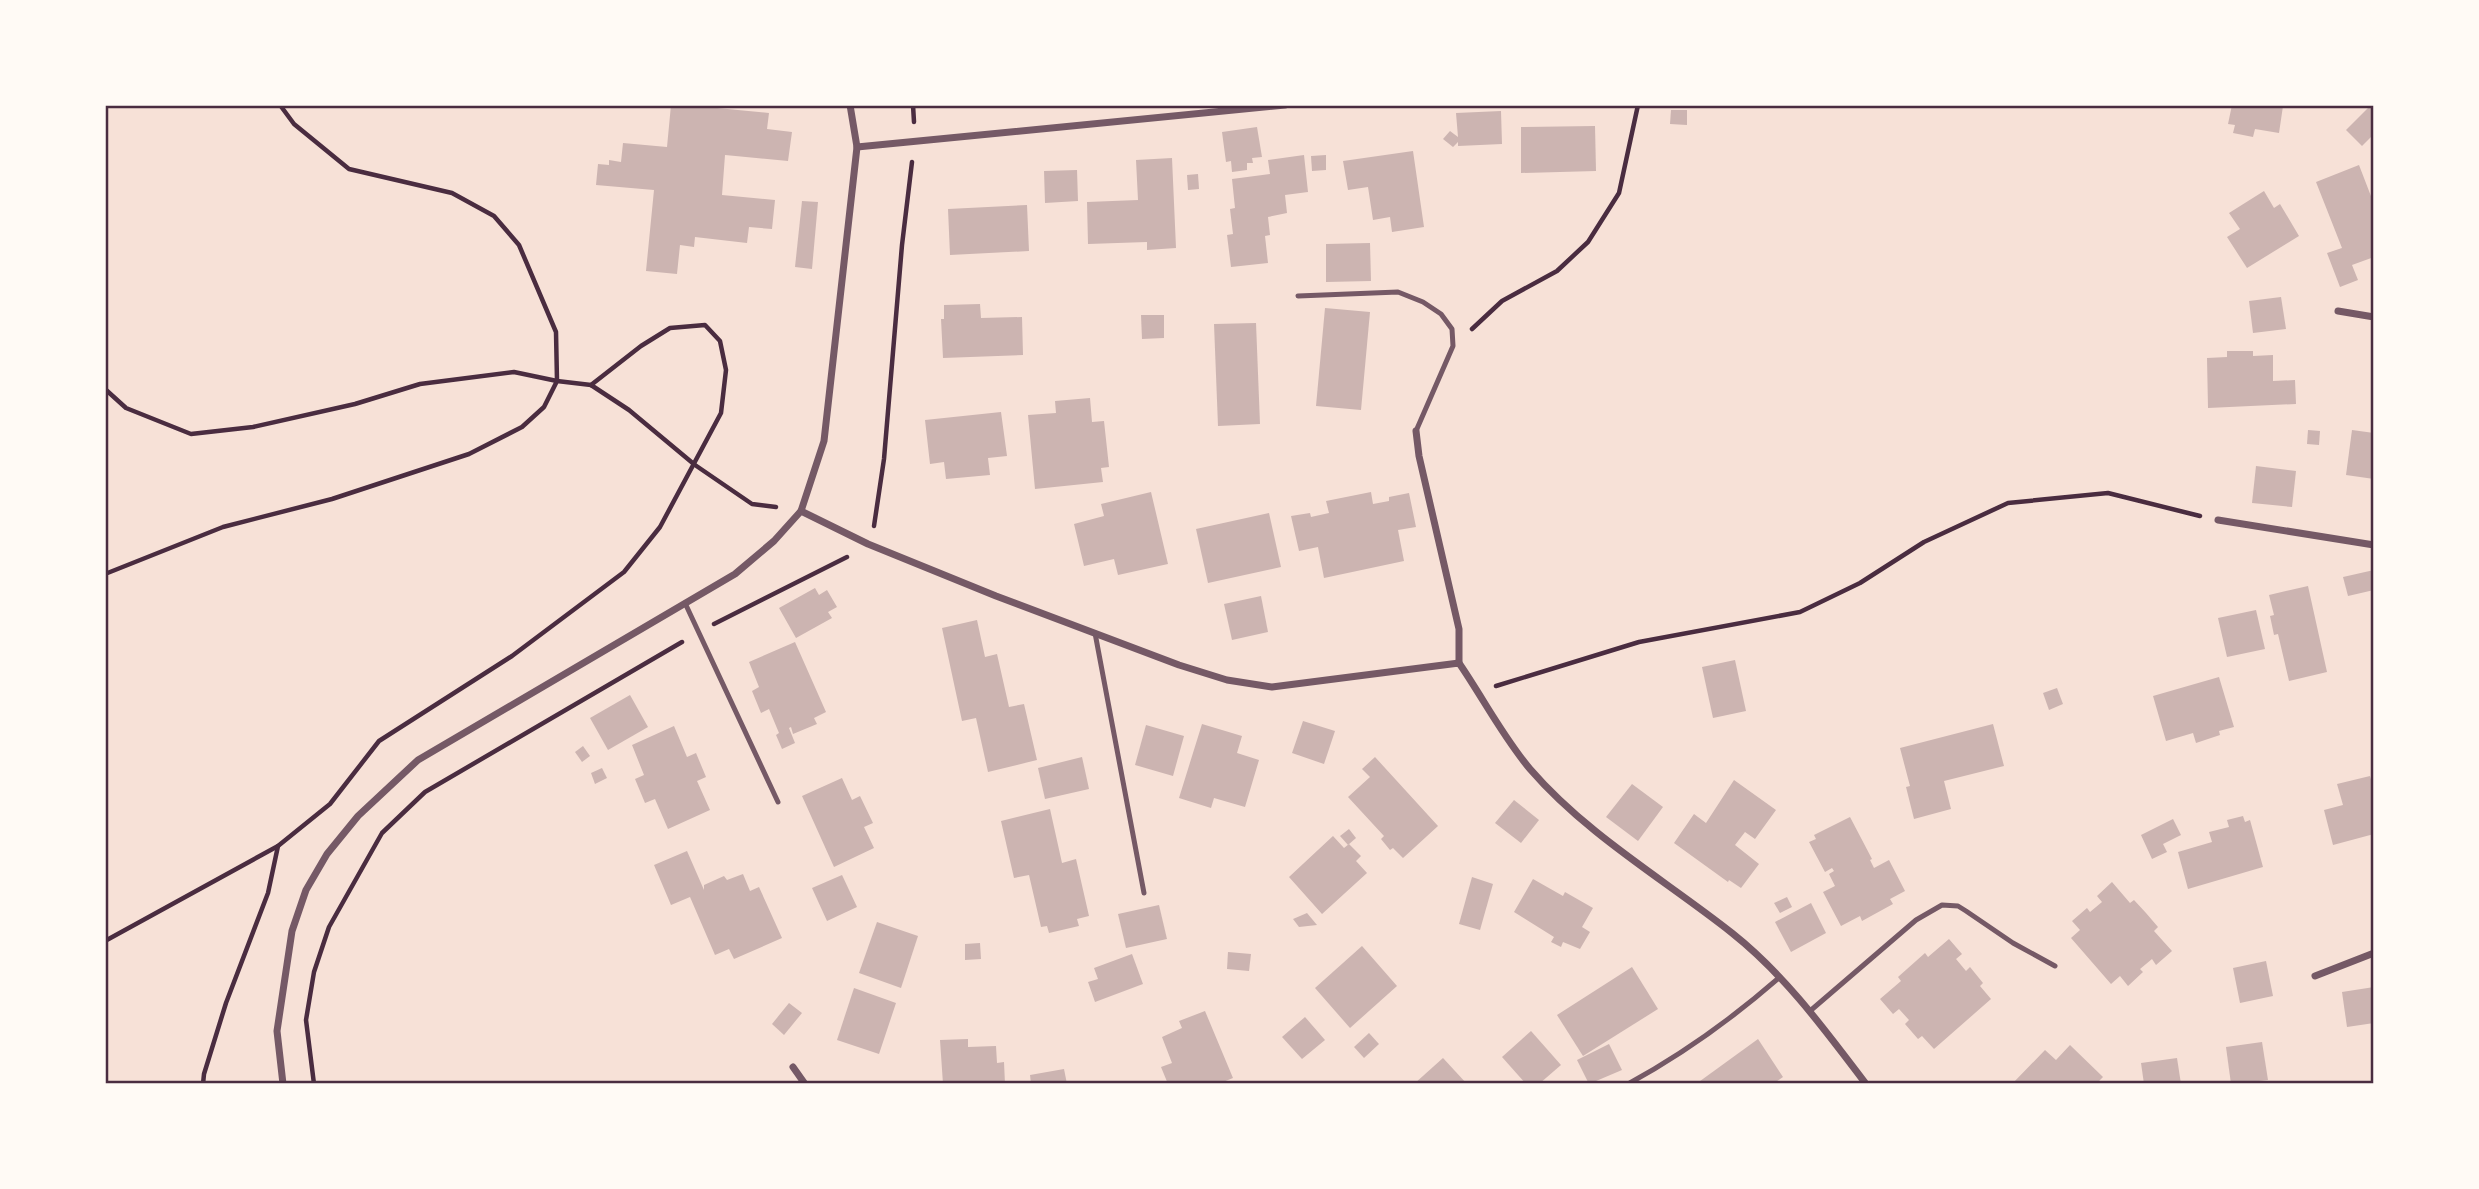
<svg xmlns="http://www.w3.org/2000/svg" width="2479" height="1189" font-family="Rubik,sans-serif">
<style>
.building{fill:#ccb4b1}
.lines{fill:none;stroke-linecap:round;stroke-linejoin:round}
.path{stroke:#4a2c40;stroke-width:4.5}
.service{stroke:#755966;stroke-width:5}
.minor{stroke:#755966;stroke-width:7}
.neatline{fill:none;stroke:#4a2c40;stroke-width:2.5}
</style>
<rect width="100%" height="100%" fill="#f7e1d7"/>
<g class="building">
<path d="M671 105H717V108L769 113 767 129 792 132 788 161 725 155 722 195 775 200 772 229 749 227 747 243 695 237 694 247 680 245 677 274 646 271 654 190 596 185 598 164 609 165V160L621 162 623 143 667 147Z"/>
<path d="M2232 105 2283 106 2279 133 2255 129 2253 137 2233 133 2235 125 2228 124Z"/>
<path d="M2371 105H2374V134L2362 146 2346 130Z"/>
<path d="M1671 110H1687V125L1670 124Z"/>
<path d="M1501 111 1502 144 1458 146V142L1453 147 1443 139 1450 131 1458 137 1456 113Z"/>
<path d="M1595 126 1596 171 1521 173V127Z"/>
<path d="M1257 127 1262 157 1252 158 1253 163H1247V170L1232 172 1231 161 1226 162 1222 132Z"/>
<path d="M1413 151 1424 227 1392 232 1390 217 1373 220 1368 187 1348 190 1343 161Z"/>
<path d="M1304 155 1308 192 1285 195 1287 213 1268 217 1270 235 1265 236 1268 263 1231 267 1227 235 1233 234 1230 209 1235 208 1232 179 1270 174 1268 160Z"/>
<path d="M1326 155V170L1312 171 1311 156Z"/>
<path d="M1172 158 1176 248 1147 250V242L1088 244 1087 202 1138 200 1136 160Z"/>
<path d="M2359 165 2374 204V257L2352 265 2358 280 2340 287 2327 253 2342 248 2316 182Z"/>
<path d="M1077 170 1078 201 1045 203 1044 171Z"/>
<path d="M1198 174 1199 189 1188 190 1187 175Z"/>
<path d="M2264 191 2274 208 2280 204 2299 236 2247 268 2227 237 2240 229 2229 213Z"/>
<path d="M802 201 818 202 812 269 795 267Z"/>
<path d="M1027 205 1029 251 950 255 948 209Z"/>
<path d="M1370 243 1371 281 1326 282V244Z"/>
<path d="M2281 297 2286 329 2253 333 2249 301Z"/>
<path d="M980 304 981 318 1022 317 1023 355 943 358 941 319H944V305Z"/>
<path d="M1325 308 1370 312 1361 410 1316 406Z"/>
<path d="M1141 315H1164V338L1142 339Z"/>
<path d="M1256 323 1260 424 1218 426 1214 324Z"/>
<path d="M2227 351H2253V356L2273 355V381L2295 380 2296 404 2208 408 2207 358 2227 357Z"/>
<path d="M1090 398 1092 422 1104 421 1109 467 1101 468 1103 482 1035 489 1028 415 1056 413 1055 401Z"/>
<path d="M1001 412 1007 456 988 458 990 475 946 479 944 462 930 464 925 420Z"/>
<path d="M2308 430 2320 431 2319 445 2307 444Z"/>
<path d="M2352 430 2374 433V479L2346 475Z"/>
<path d="M2256 466 2296 471 2292 507 2252 503Z"/>
<path d="M1151 492 1168 564 1118 575 1114 559 1084 566 1074 524 1104 516 1101 504Z"/>
<path d="M1371 492 1373 504 1389 501V497L1409 493 1416 527 1398 530 1404 561 1324 578 1318 547 1299 551 1291 516 1310 513 1311 517 1329 513 1326 501Z"/>
<path d="M1269 513 1281 567 1208 583 1196 529Z"/>
<path d="M2374 570V590L2348 596 2343 577Z"/>
<path d="M2308 586 2327 672 2289 681 2278 634 2274 635 2270 616 2274 615 2269 595Z"/>
<path d="M815 588 819 595 827 590 837 607 828 612 832 618 796 638 779 608Z"/>
<path d="M1261 596 1268 632 1232 640 1224 604Z"/>
<path d="M2256 610 2265 649 2227 657 2218 618Z"/>
<path d="M977 620 985 657 997 654 1009 707 1024 704 1037 760 988 772 976 718 962 721 942 628Z"/>
<path d="M795 642 826 712 814 718 817 724 793 734 791 727 789 728 795 743 782 749 776 735 779 733 769 709 761 713 752 691 759 687 749 662Z"/>
<path d="M1735 660 1746 711 1713 718 1702 667Z"/>
<path d="M2219 677 2234 727 2219 731 2220 735 2196 743 2193 733 2166 741 2153 696Z"/>
<path d="M2057 688 2063 704 2049 710 2043 693Z"/>
<path d="M630 695 648 727 608 750 590 718Z"/>
<path d="M1303 721 1335 731 1324 764 1292 753Z"/>
<path d="M1202 724 1242 736 1237 753 1259 760 1245 807 1214 798 1211 808 1179 798Z"/>
<path d="M1993 724 2004 766 1944 781 1951 809 1914 819 1906 787 1910 786 1900 748Z"/>
<path d="M1146 725 1184 736 1173 776 1135 765Z"/>
<path d="M674 726 687 757 696 753 706 777 697 781 710 810 668 829 655 799 645 803 635 779 644 775 632 745Z"/>
<path d="M583 746 590 756 582 762 575 752Z"/>
<path d="M1082 757 1089 789 1045 799 1038 768Z"/>
<path d="M1375 757 1438 826 1403 858 1393 848 1390 850 1381 839 1384 836 1348 797 1370 777 1362 769Z"/>
<path d="M602 768 607 778 595 784 591 773Z"/>
<path d="M2370 776 2374 790V834L2333 845 2324 810 2343 805 2337 784Z"/>
<path d="M842 778 852 800 860 796 873 823 864 827 874 848 834 867 802 796Z"/>
<path d="M1734 780 1776 810 1755 839 1745 832 1735 845 1759 864 1741 888 1729 880 1728 882 1674 843 1694 814 1706 823Z"/>
<path d="M1632 784 1663 807 1638 841 1606 817Z"/>
<path d="M1514 800 1539 820 1521 843 1495 823Z"/>
<path d="M1050 809 1062 863 1076 859 1089 916 1077 919 1079 926 1049 933 1047 926 1041 927 1029 875 1014 878 1001 821Z"/>
<path d="M2243 816 2245 822 2250 820 2263 867 2188 889 2178 852 2212 842 2209 832 2229 827 2227 820Z"/>
<path d="M1850 817 1872 859 1870 860 1874 868 1889 860 1905 891 1890 899 1893 904 1862 921 1860 916 1841 926 1823 892 1835 886 1829 874 1834 871 1832 868 1825 872 1809 842 1816 839 1814 835Z"/>
<path d="M2173 819 2181 835 2163 844 2167 852 2152 859 2141 835Z"/>
<path d="M1349 829 1356 838 1348 845 1340 836Z"/>
<path d="M1333 836 1344 848 1349 844 1361 856 1356 861 1367 873 1322 914 1289 877Z"/>
<path d="M687 851 704 890V885L724 876 727 880 743 874 750 891 759 887 782 938 734 959 729 949 715 955 690 897 671 905 654 865Z"/>
<path d="M842 875 857 907 827 921 812 888Z"/>
<path d="M1472 877 1493 884 1480 930 1459 924Z"/>
<path d="M1533 879 1563 896 1565 892 1593 908 1582 927 1590 932 1580 949 1563 942 1561 947 1551 942 1554 937 1514 912Z"/>
<path d="M2112 882 2130 903 2134 900 2146 913 2158 927 2154 931 2172 951 2156 965 2152 959 2140 969 2143 972 2128 986 2120 976 2111 984 2071 938 2080 930 2072 921 2087 908 2090 912 2102 902 2097 896Z"/>
<path d="M1787 897 1792 907 1780 913 1774 903Z"/>
<path d="M1811 903 1826 933 1791 952 1775 922Z"/>
<path d="M1159 905 1167 939 1126 948 1118 914Z"/>
<path d="M1307 913 1317 925 1299 927 1293 919Z"/>
<path d="M877 922 918 936 901 988 859 973Z"/>
<path d="M1949 939 1962 954 1956 959 1966 971 1970 967 1983 983 1980 986 1991 999 1934 1049 1922 1036 1918 1039 1905 1024 1909 1020 1899 1009 1893 1014 1880 999 1901 981 1898 977 1925 953 1928 957Z"/>
<path d="M980 943 981 959 965 960V944Z"/>
<path d="M1362 946 1397 986 1350 1028 1315 988Z"/>
<path d="M1228 952 1251 954 1249 971 1227 969Z"/>
<path d="M1132 954 1143 984 1095 1002 1088 982 1098 979 1094 968Z"/>
<path d="M2266 961 2273 996 2240 1003 2233 968Z"/>
<path d="M1632 967 1658 1009 1583 1056 1557 1015Z"/>
<path d="M2374 987V1023L2347 1027 2342 992Z"/>
<path d="M854 988 896 1003 879 1054 837 1040Z"/>
<path d="M789 1003 802 1013 784 1035 772 1024Z"/>
<path d="M1205 1011 1233 1078 1218 1084H1168L1161 1067 1172 1063 1162 1037 1182 1028 1179 1021Z"/>
<path d="M1305 1017 1325 1040 1302 1059 1282 1037Z"/>
<path d="M1531 1031 1561 1065 1539 1084H1526L1502 1057Z"/>
<path d="M1369 1033 1379 1044 1364 1058 1354 1047Z"/>
<path d="M968 1039V1047L996 1046 997 1063 1004 1062 1005 1084H943L940 1040Z"/>
<path d="M1758 1039 1783 1077 1773 1084H1696Z"/>
<path d="M2262 1042 2268 1080 2231 1084 2226 1047Z"/>
<path d="M1609 1044 1622 1070 1589 1084 1577 1060Z"/>
<path d="M2070 1045 2103 1077 2096 1084H2012L2045 1050 2056 1060Z"/>
<path d="M1443 1058 1467 1084H1414Z"/>
<path d="M2177 1058 2181 1084H2144L2141 1063Z"/>
<path d="M1064 1069 1067 1084H1031L1030 1075Z"/>
</g>
<g class="lines">
<g class="path">
<path d="M913 105 914 122"/>
<path d="M1472 329 1502 301 1557 271 1588 242 1619 193 1638 105"/>
<path d="M105 389 126 408 191 434 253 427 355 404 420 384 514 372 557 381 591 385 629 410 695 465 752 504 776 507"/>
<path d="M874 526 884 459 902 245 912 162"/>
<path d="M105 574 223 527 332 499 469 454 522 427 544 407 557 381 556 332 519 245 494 216 452 193 349 169 294 124 280 105"/>
<path d="M714 624 847 557"/>
<path d="M1496 686 1639 642 1800 612 1860 583 1924 542 2008 503 2108 493 2200 516"/>
<path d="M105 941 278 846 330 804 379 741 512 656 624 572 660 527 721 413 726 370 720 341 705 325 670 328 641 346 591 385"/>
<path d="M203 1084 204 1074 226 1003 268 893 278 846"/>
<path d="M314 1084 306 1020 314 972 329 927 382 833 425 792 682 642"/>
</g>
<g class="service">
<path d="M1298 296 1398 292 1423 302 1441 314 1452 329 1453 346 1416 431"/>
<path d="M685 603 778 802"/>
<path d="M1095 633 1144 893"/>
<path d="M1810 1011 1916 920 1942 905 1958 906 1966 911 2013 943 2055 966"/>
<path d="M1628 1084C1683 1054 1733 1018 1780 977"/>
</g>
<g class="minor">
<path d="M857 147 1285 105"/>
<path d="M2338 311 2374 317"/>
<path d="M1416 431 1419 456 1459 629V663"/>
<path d="M801 511 868 544 996 596 1179 665 1227 680 1272 687 1459 663C1483 698 1503 737 1530 769 1587 835 1665 880 1732 933 1785 975 1825 1030 1866 1084"/>
<path d="M2218 520 2374 545"/>
<path d="M2315 976 2374 953"/>
<path d="M793 1067 805 1084"/>
<path d="M283 1084 277 1031 292 931 306 890 327 854 358 816 418 760 735 574 774 541 801 511 824 441 857 147 850 105"/>
</g>
</g>
<rect width="2479" height="1189" fill="none" stroke="#fffaf5" stroke-width="214"/>
<rect x="107" y="107" width="2265" height="975" class="neatline"/>
</svg>
